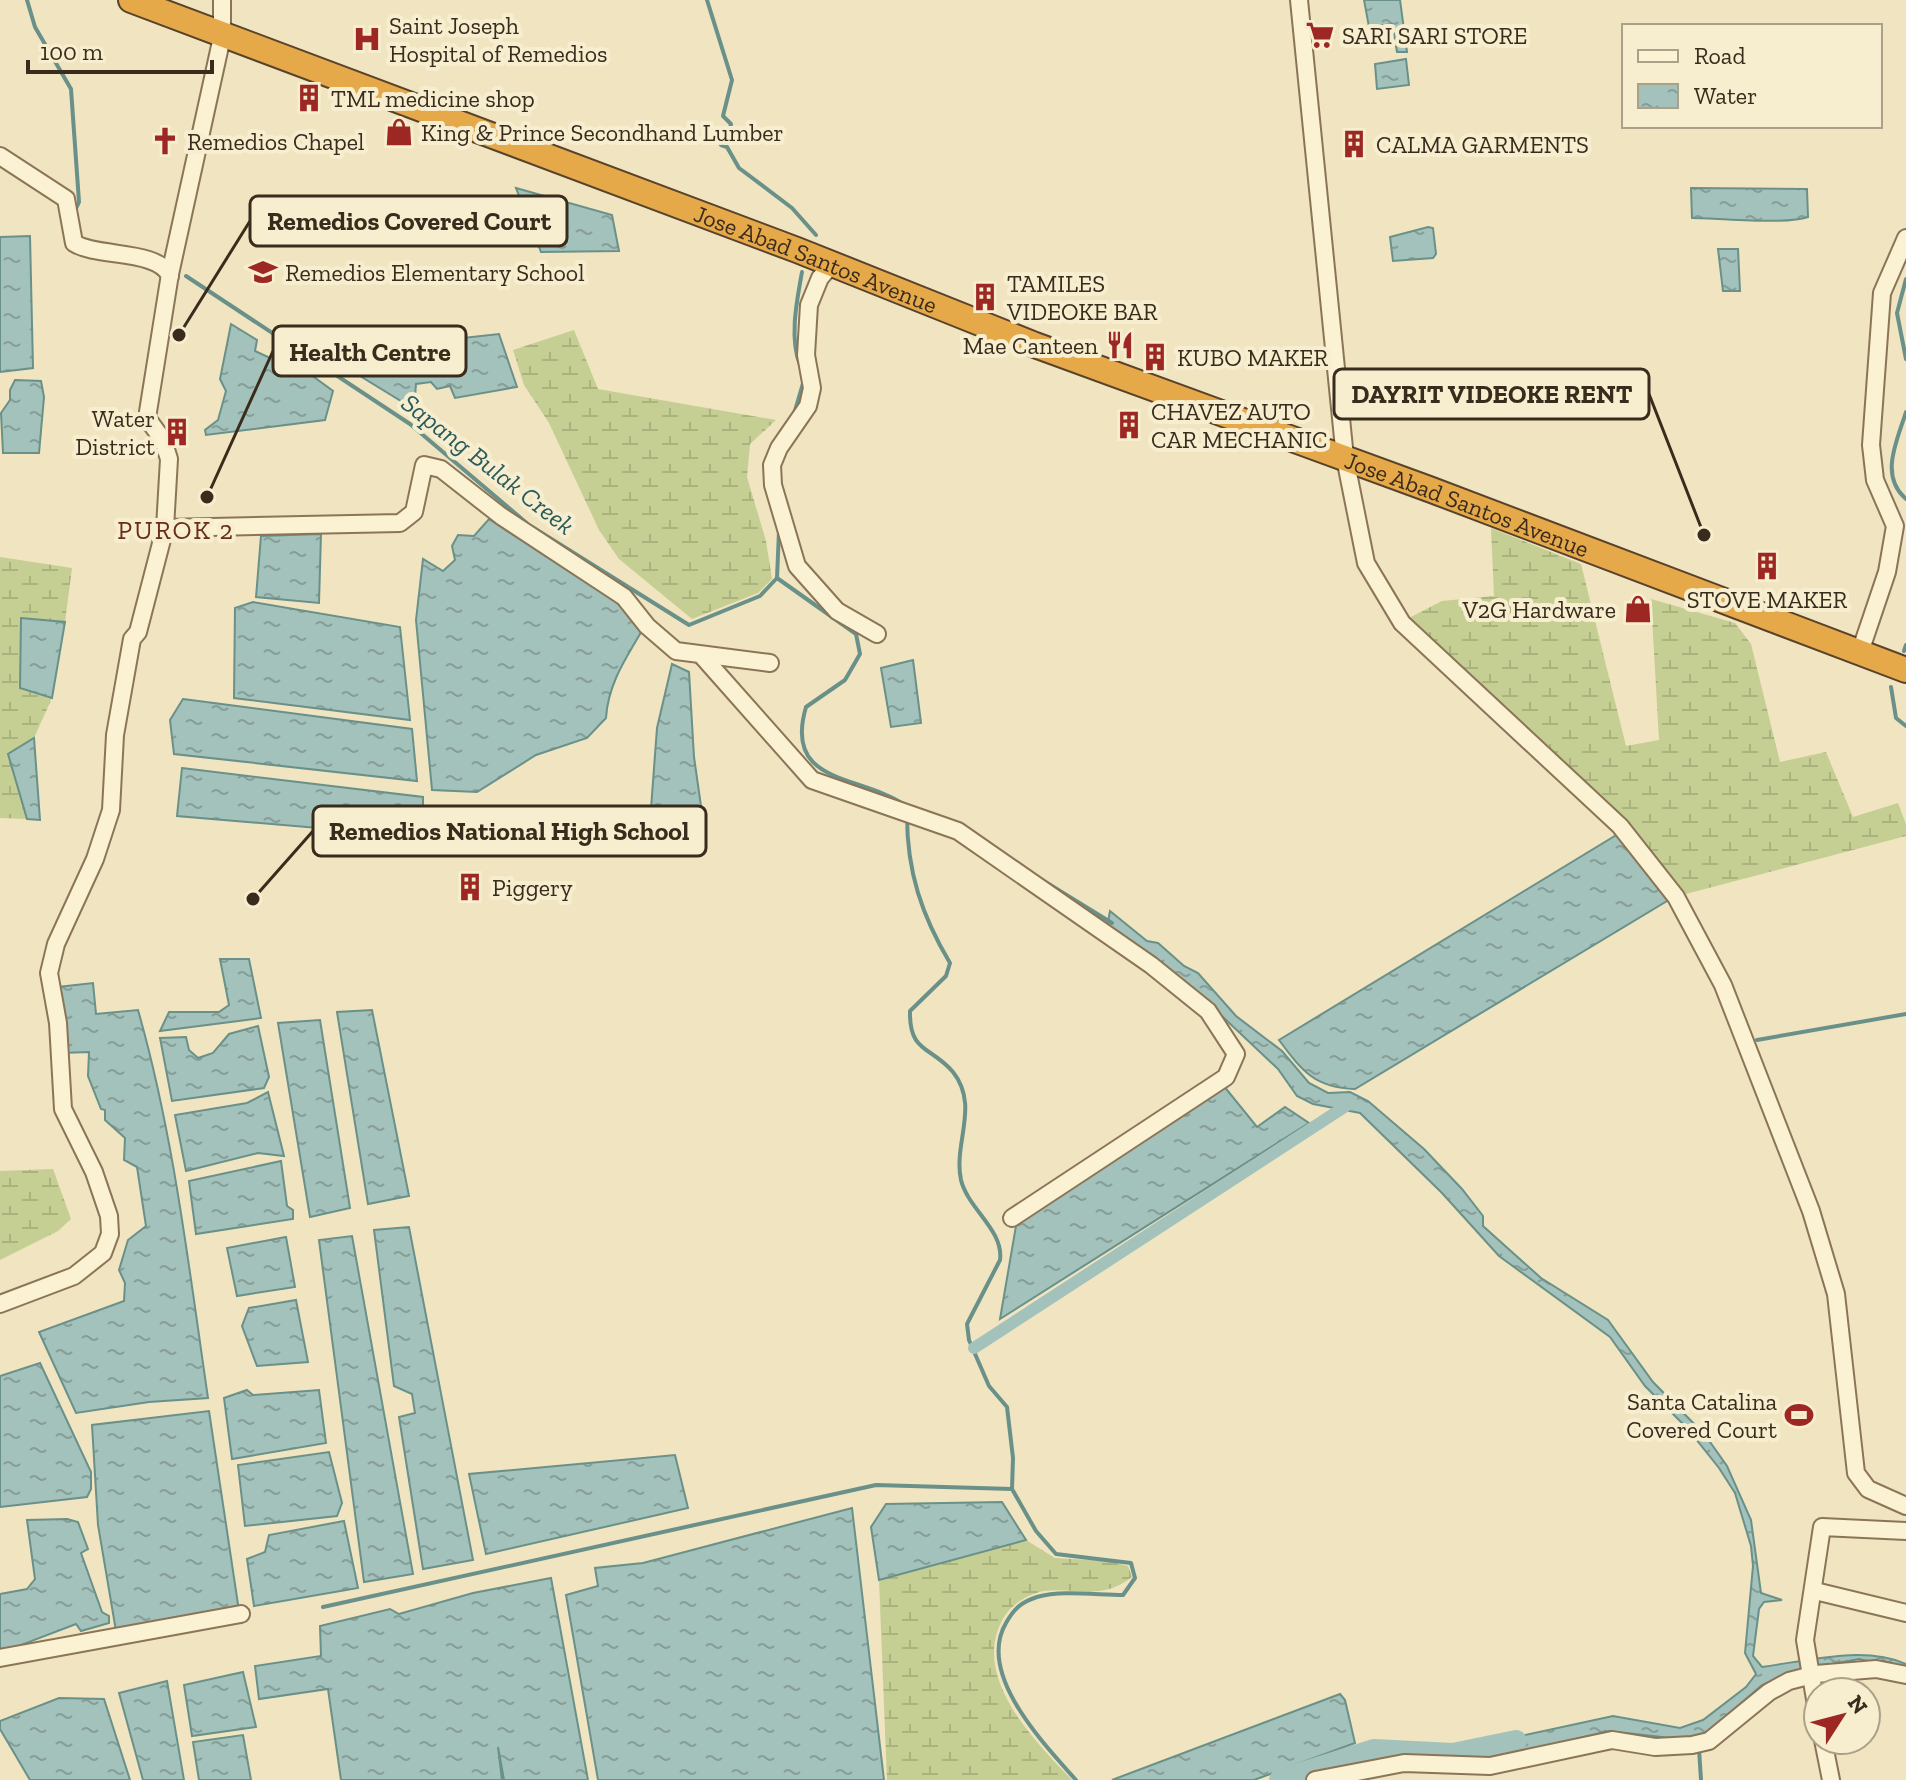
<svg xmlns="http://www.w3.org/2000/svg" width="1906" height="1780" font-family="'Zilla Slab',serif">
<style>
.wetland{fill:url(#wetland-marsh)}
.water{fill:url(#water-ripples);stroke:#699189;stroke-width:2}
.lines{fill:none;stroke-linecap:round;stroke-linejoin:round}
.stream{stroke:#699189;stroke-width:4}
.canal{stroke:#a3c2bb;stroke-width:12}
.river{stroke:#a3c2bb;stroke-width:22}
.minor-casing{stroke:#8b7557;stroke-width:20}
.highway-casing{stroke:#58422b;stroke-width:28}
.minor{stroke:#fbf1d3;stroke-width:16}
.highway{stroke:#e6a94a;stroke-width:24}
.labels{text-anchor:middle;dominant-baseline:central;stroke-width:8;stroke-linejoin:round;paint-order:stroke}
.poi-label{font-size:24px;fill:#392c1c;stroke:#f7eed0;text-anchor:start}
.street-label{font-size:24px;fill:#392c1c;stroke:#f7eed0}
.water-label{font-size:26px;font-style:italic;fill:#2a5a59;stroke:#f7eed0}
.neighbourhood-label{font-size:26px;letter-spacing:2px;fill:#692d19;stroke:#f7eed0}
.leader{fill:none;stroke:#392c1c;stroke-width:3}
.callout-dot{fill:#392c1c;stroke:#f7eed0;stroke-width:3}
.callout{fill:#f7eed0;stroke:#392c1c;stroke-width:3}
.callout-label{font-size:26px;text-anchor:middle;font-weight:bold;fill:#392c1c}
</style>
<defs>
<pattern id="wetland-marsh" width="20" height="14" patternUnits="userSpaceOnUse" patternTransform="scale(2)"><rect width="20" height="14" fill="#c5cf93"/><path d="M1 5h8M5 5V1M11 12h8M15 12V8" fill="none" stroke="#aab27e"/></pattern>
<pattern id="water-ripples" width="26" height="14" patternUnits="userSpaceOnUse" patternTransform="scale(2)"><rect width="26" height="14" fill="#a3c2bb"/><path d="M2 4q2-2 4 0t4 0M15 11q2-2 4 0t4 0" fill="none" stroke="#869e97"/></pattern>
</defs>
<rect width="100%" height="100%" fill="#f1e4c0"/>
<g class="wetland">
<path d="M574 330 598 389 776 420 750 444 747 477 766 541 772 579 758 593 692 619 619 559 599 530 549 423 524 385 513 350Z"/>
<path d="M1491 528 1581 564 1626 746 1659 740 1651 599 1735 623 1751 644 1780 762 1826 752 1853 817 1898 803 1906 824V836L1682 895 1405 620 1442 601 1494 596Z"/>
<path d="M0 557 72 568 65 622 21 618 20 687 52 698 34 738 8 755 27 819 0 818Z"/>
<path d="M53 1169 71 1219 58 1231 0 1260V1171Z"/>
<path d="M1026 1540 1055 1558 1108 1561 1128 1566 1132 1577C1102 1601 1077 1587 1044 1591 1028 1594 1012 1604 1004 1617 969 1676 1034 1740 1072 1780H887L879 1580Z"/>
</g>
<g class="water">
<path d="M1364 0H1400L1407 52H1397L1392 24 1369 27Z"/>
<path d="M1406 59 1409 85 1377 89 1375 64Z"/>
<path d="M516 188 612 215 619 251 541 252Z"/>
<path d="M1691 188 1807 189 1808 217C1785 225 1721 218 1692 218Z"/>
<path d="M1428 227 1433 228 1436 254 1433 258 1393 261 1390 237Z"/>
<path d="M30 236 33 368 0 372V237Z"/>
<path d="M1718 249H1738L1740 291H1723Z"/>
<path d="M231 324 257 340 255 351 270 358 277 350 333 391 325 420 206 435 205 430 218 420 226 391 220 379Z"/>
<path d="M499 334 517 387 455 398 450 386 437 389 431 382 416 384 414 409 316 349 371 348Z"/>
<path d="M15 380 41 381 44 397 39 453H3L1 413 10 400V390Z"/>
<path d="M489 519 631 612 643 629C626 658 608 684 606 718L587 738 536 755 477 792 432 790 416 620 423 559 443 571 455 560 452 546 458 535 474 536Z"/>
<path d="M321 534 319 603 256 597 261 536Z"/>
<path d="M253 602 400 627 410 720 234 698 235 608Z"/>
<path d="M21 618 65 622 52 698 20 688Z"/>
<path d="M913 660 921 723 891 727 881 668Z"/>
<path d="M672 664 689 672 694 757 702 813 650 822 657 728Z"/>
<path d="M183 699 412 729 417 781 174 754 170 720Z"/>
<path d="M34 738 40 820 27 819 8 754Z"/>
<path d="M182 768 423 797V837L177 816Z"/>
<path d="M1618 834 1672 898 1355 1089C1315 1088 1302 1071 1279 1040Z"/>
<path d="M1110 911 1147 941 1158 943 1184 966 1198 973 1236 1016 1282 1051 1309 1083 1328 1093 1350 1092 1368 1101 1424 1149 1462 1189 1483 1216V1226L1541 1278 1608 1320 1653 1382 1705 1435 1727 1466 1751 1520 1761 1593 1782 1600 1764 1602 1759 1609 1753 1656 1762 1667C1807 1661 1864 1645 1906 1664V1669L1859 1659 1799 1670 1762 1685 1703 1736 1679 1739 1609 1731 1491 1759 1488 1743 1613 1716 1680 1728 1703 1720 1746 1687 1756 1674 1745 1653 1753 1566 1751 1546 1735 1493 1719 1468 1687 1428 1645 1386 1610 1337 1499 1256 1442 1193 1360 1113 1313 1104 1297 1096 1278 1069 1207 1002 1107 927Z"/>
<path d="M220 959H249L261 1018 160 1031 169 1012H219L229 1005Z"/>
<path d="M93 983 96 1014 138 1010C174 1136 189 1269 208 1398L149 1402 76 1413 39 1332 124 1301 125 1283 119 1270 128 1240 146 1226 137 1167 124 1160 125 1138 105 1120V1110L101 1109 88 1076 89 1052 61 1053 58 987Z"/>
<path d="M372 1010 409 1196 368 1204 337 1012Z"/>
<path d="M320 1020 350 1208 310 1217 278 1023Z"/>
<path d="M258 1026 269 1077 264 1088 172 1101 160 1038 186 1037 189 1050 198 1058 213 1053 229 1034Z"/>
<path d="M1223 1085 1257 1127 1285 1107 1309 1123 1000 1319 1017 1220Z"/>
<path d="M268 1092 284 1156 258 1153 186 1171 175 1115 247 1103Z"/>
<path d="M281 1161 287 1206 293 1210V1219L196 1234 189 1181Z"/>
<path d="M409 1227 473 1560 423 1569 399 1417 415 1413 412 1394 394 1386 374 1230Z"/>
<path d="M352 1236 413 1574 364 1582 319 1240Z"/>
<path d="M286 1237 295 1287 237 1296 227 1248Z"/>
<path d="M296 1300 308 1362 257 1366 242 1326 249 1308Z"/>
<path d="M40 1363 91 1472V1489L87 1497 0 1507V1376Z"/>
<path d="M247 1390 253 1395 319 1390 326 1443 232 1459 224 1398Z"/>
<path d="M209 1411 239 1611 116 1631 98 1525 92 1425Z"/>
<path d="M329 1452 342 1503 337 1516 245 1526 238 1465Z"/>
<path d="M675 1455 688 1508 486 1554 469 1474Z"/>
<path d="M1002 1502 1026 1540 879 1580 871 1527 886 1504Z"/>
<path d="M852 1508 884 1780H598L566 1595 598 1586 595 1568 643 1563Z"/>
<path d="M67 1519 78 1522 88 1549 81 1553 102 1612 109 1616V1623L81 1631 76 1624 0 1653V1594L27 1589 35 1579 27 1520Z"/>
<path d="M344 1521 358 1588 254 1606 247 1559 265 1552 269 1535Z"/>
<path d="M551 1578 588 1780H504L498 1747 502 1780H341L328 1689 259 1699 255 1666 321 1656 320 1626 390 1609 399 1614 473 1593Z"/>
<path d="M243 1672 256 1727 192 1736 184 1685Z"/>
<path d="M167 1681 184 1780H143L119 1693Z"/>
<path d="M1340 1694 1345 1700 1355 1743 1254 1780H1112Z"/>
<path d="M59 1698 104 1699 130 1780H30L0 1729V1721Z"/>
<path d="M243 1735 251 1780H199L193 1742Z"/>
</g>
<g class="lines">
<g class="stream">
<path d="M27 0 35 27 71 89 79 202 74 213"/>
<path d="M707 0 732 80 723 116 731 124 727 144 721 145 727 147 739 168 792 208 816 235"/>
<path d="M90 242 117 246"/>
<path d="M186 276 410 424 529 525 689 625 760 596 777 578 779 531"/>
<path d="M1906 279 1897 313 1906 359"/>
<path d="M800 365C789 338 797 300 802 272"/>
<path d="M1906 412C1897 441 1879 476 1906 499"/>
<path d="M794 414 804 380"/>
<path d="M777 578 856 634 860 654 845 680 806 707C783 785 859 774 905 805"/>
<path d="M1904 651 1906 645"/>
<path d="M1891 687 1896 718 1906 726"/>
<path d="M932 814 953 822"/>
<path d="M907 816C907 872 922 916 950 963L946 976 910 1011C909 1053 931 1046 953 1072 980 1106 953 1143 961 1180 968 1209 1004 1230 1000 1260L967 1324 969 1340 989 1386 1007 1407 1013 1458 1012 1489 1036 1531 1056 1554 1131 1563 1135 1578 1123 1595C1097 1595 1062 1590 1037 1597 1021 1602 1014 1609 1006 1623 976 1674 1044 1744 1076 1780"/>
<path d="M1034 875 1112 923"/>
<path d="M1757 1040 1906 1014"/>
<path d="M323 1607 876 1485 1012 1489"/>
<path d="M1699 1749 1701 1780"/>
</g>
<path class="canal" d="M974 1348 1352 1102"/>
<path class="river" d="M1280 1780 1374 1750 1453 1754 1516 1741"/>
<defs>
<g id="minor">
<path d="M1299 0 1345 458 1366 563 1402 623 1620 826 1676 897 1723 985 1811 1211 1836 1294 1856 1473 1868 1489 1906 1506"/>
<path d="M0 156 66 199 74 243C97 258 158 249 170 276"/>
<path d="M832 264 820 278 809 305 806 355 812 388 808 406 779 448 772 465 773 485 797 566 837 611 877 634"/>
<path d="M165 528 400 523 414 512 424 465 441 469 501 516 624 597 647 626 676 651 770 663"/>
<path d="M1860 652 1887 572 1895 526 1875 480 1871 445 1882 293 1906 238"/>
<path d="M703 657 812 780 958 831 1151 965 1208 1011 1236 1054 1226 1077 1012 1218"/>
<path d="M0 1304 74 1276 103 1253 110 1234 109 1216 94 1172 63 1109 58 1023 49 973 56 944 95 859 111 810 115 735 132 639 138 632 165 528 169 459 163 440 147 418 170 274 222 37V0"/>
<path d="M1815 1591 1906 1613"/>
<path d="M0 1658 241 1614"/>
<path d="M1818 1717 1805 1640 1822 1527 1906 1531"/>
<path d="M1823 1740 1831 1780"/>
<path d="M1315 1780 1404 1763 1490 1766 1612 1740 1655 1747 1692 1745 1709 1741 1769 1692 1789 1681 1816 1674 1876 1669 1906 1675"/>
</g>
<g id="highway">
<path id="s1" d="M131 0 797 250 1035 345 1429 489 1906 670"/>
</g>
</defs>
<use href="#minor" class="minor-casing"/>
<use href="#highway" class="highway-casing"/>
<use href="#minor" class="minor"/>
<use href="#highway" class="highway"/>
</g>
<defs>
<symbol id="supermarket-bare" viewBox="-9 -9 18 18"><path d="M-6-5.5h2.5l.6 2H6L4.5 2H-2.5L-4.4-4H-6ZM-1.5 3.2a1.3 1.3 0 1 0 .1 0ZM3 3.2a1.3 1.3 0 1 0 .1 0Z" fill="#9d2823" stroke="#f7eed0" stroke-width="2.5" paint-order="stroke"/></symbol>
<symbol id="hospital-bare" viewBox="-9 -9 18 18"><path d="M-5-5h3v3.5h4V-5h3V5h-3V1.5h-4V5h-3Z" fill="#9d2823" stroke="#f7eed0" stroke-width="2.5" paint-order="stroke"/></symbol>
<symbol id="building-bare" viewBox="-9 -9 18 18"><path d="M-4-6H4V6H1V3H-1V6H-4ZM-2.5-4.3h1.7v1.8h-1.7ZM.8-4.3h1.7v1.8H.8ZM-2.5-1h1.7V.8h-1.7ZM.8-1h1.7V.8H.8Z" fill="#9d2823" stroke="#f7eed0" stroke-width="2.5" paint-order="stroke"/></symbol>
<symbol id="shop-bare" viewBox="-9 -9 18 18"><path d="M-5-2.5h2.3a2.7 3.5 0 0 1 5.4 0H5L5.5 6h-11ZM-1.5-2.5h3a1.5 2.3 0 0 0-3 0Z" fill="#9d2823" stroke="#f7eed0" stroke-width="2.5" paint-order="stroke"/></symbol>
<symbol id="church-bare" viewBox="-9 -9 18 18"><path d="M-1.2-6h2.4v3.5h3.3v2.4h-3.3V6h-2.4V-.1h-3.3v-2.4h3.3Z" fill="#9d2823" stroke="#f7eed0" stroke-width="2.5" paint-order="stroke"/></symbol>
<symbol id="school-bare" viewBox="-9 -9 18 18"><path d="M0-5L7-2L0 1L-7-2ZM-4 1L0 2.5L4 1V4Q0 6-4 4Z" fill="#9d2823" stroke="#f7eed0" stroke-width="2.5" paint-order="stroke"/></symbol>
<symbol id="restaurant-bare" viewBox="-9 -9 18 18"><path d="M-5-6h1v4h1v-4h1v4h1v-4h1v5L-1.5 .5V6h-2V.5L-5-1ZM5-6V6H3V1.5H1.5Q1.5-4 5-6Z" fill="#9d2823" stroke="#f7eed0" stroke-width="2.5" paint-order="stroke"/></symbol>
<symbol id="stadium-bare" viewBox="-9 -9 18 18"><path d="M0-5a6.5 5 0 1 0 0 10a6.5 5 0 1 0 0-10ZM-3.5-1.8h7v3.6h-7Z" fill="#9d2823" stroke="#f7eed0" stroke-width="2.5" paint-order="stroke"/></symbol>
</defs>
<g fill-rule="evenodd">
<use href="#supermarket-bare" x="1300" y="15" width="40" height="40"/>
<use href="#hospital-bare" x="347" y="19" width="40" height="40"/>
<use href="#building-bare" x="289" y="78" width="40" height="40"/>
<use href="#shop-bare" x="379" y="112" width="40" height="40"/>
<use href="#church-bare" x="145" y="121" width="40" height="40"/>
<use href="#building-bare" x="1334" y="124" width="40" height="40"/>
<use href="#school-bare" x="243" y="252" width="40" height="40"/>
<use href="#building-bare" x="965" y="277" width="40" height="40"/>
<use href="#restaurant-bare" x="1100" y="325" width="40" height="40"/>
<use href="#building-bare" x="1135" y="337" width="40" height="40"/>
<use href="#building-bare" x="1109" y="405" width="40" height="40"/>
<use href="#building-bare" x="157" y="412" width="40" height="40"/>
<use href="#building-bare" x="1747" y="546" width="40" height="40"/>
<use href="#shop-bare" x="1618" y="589" width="40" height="40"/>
<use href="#building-bare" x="450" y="867" width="40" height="40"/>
<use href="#stadium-bare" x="1779" y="1395" width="40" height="40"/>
</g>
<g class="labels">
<g class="poi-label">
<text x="389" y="25">Saint Joseph<tspan x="389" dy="28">Hospital of Remedios</tspan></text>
<text x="1342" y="35">SARI SARI STORE</text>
<text x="331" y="98">TML medicine shop</text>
<text x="421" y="132">King &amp; Prince Secondhand Lumber</text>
<text x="187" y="141">Remedios Chapel</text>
<text x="1376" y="144">CALMA GARMENTS</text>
<text x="285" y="272">Remedios Elementary School</text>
<text x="1007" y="283">TAMILES<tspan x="1007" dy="28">VIDEOKE BAR</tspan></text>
<text x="1098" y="345" text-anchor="end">Mae Canteen</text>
<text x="1177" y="357">KUBO MAKER</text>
<text x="1151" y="411">CHAVEZ AUTO<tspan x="1151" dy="28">CAR MECHANIC</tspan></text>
<text x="155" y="418" text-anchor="end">Water<tspan x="155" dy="28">District</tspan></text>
<text x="1767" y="599" text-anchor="middle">STOVE MAKER</text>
<text x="1616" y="609" text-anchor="end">V2G Hardware</text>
<text x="492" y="887">Piggery</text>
<text x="1777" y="1401" text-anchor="end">Santa Catalina<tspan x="1777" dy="28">Covered Court</tspan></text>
</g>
<g class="street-label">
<text stroke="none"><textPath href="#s1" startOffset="732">Jose Abad Santos Avenue</textPath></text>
<text stroke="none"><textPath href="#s1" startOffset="1428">Jose Abad Santos Avenue</textPath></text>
</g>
<g class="water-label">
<text transform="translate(488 464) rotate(38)">Sapang Bulak Creek</text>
</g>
<g class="neighbourhood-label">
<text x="176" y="530">PUROK 2</text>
</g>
</g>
<path class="leader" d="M179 335L250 221M207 497L273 351M1704 535L1649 394M253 899L313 831"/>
<g class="callout-dot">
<circle cx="179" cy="335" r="8"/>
<circle cx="207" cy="497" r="8"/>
<circle cx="1704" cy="535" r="8"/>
<circle cx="253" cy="899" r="8"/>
</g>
<g class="callout">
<rect x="250" y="196" width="317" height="50" rx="8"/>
<rect x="273" y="326" width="193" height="50" rx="8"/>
<rect x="1334" y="369" width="315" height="50" rx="8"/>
<rect x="313" y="806" width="393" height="50" rx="8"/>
</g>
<g class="callout-label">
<text x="409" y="230">Remedios Covered Court</text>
<text x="370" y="361">Health Centre</text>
<text x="1492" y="403">DAYRIT VIDEOKE RENT</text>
<text x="509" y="840">Remedios National High School</text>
</g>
<rect x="1622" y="24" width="260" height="104" fill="#f7eed0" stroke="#aba088" stroke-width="2"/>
<rect x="1638" y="50" width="40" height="12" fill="#fbf1d3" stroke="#aba088" stroke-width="2"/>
<text x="1694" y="64" font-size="24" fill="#392c1c">Road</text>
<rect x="1638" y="84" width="40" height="24" fill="url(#water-ripples)" stroke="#aba088" stroke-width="2"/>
<text x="1694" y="104" font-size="24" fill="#392c1c">Water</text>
<g transform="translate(1842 1716) rotate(54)"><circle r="38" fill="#f7eed0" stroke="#aba088" stroke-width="2"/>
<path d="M0-6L14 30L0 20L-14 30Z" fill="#9d2823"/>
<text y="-12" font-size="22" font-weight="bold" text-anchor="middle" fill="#392c1c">N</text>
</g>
<path d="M28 60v12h184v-12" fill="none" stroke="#392c1c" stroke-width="4"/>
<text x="40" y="60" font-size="24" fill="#392c1c" stroke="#f7eed0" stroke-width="6" paint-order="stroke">100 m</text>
</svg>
